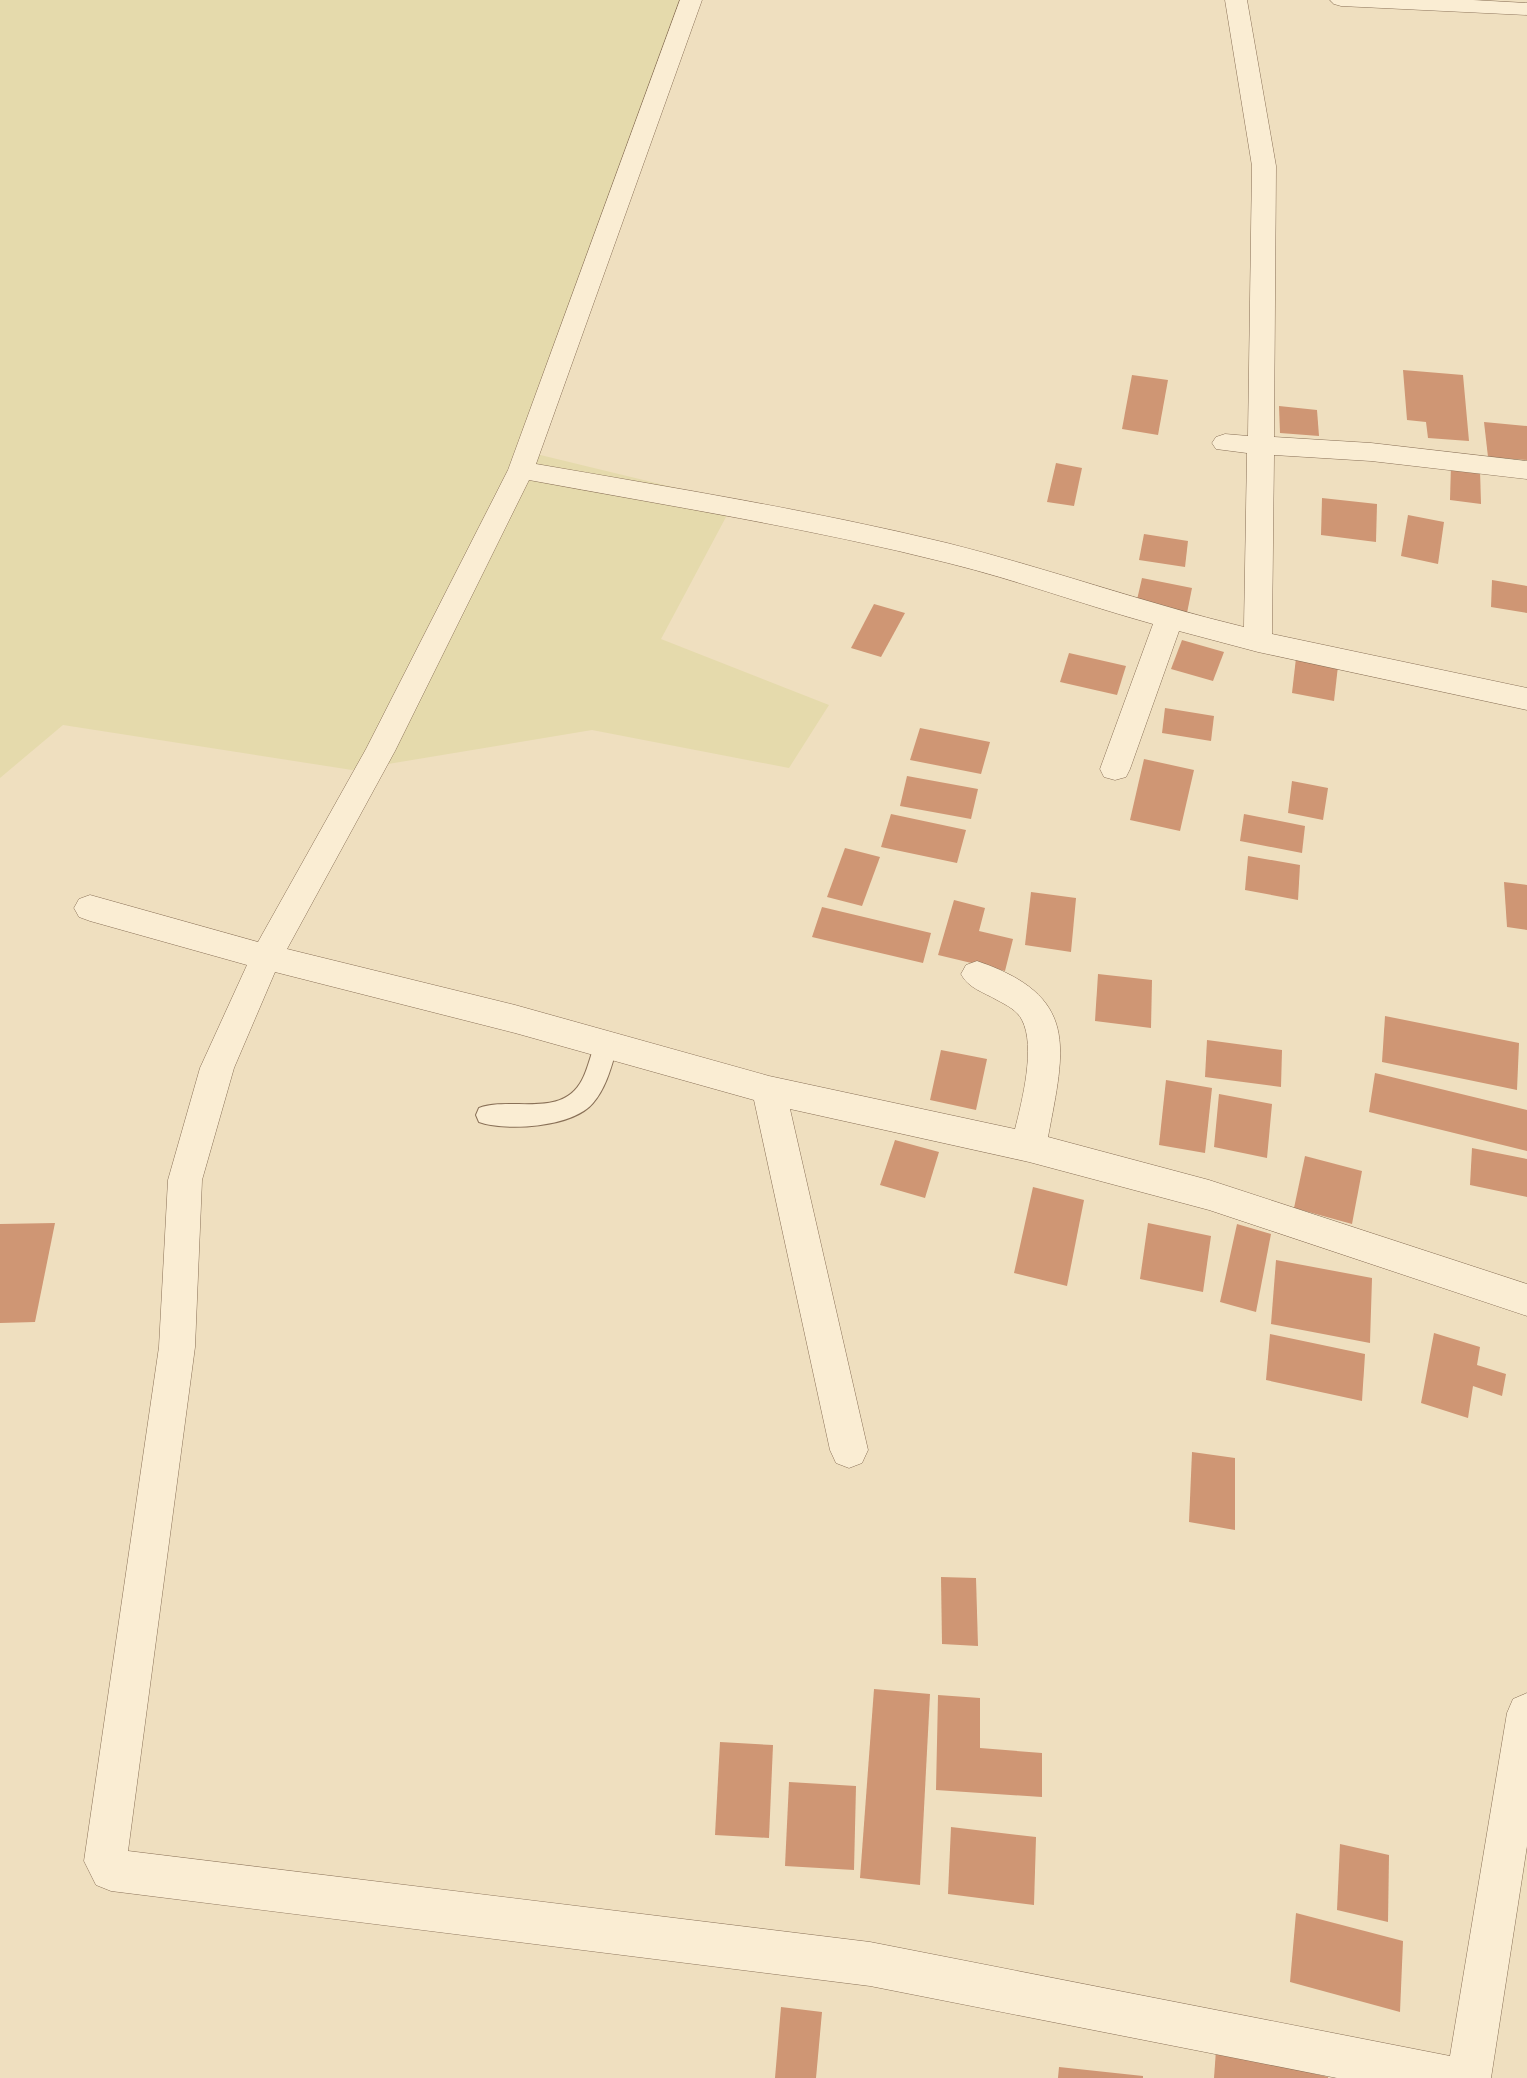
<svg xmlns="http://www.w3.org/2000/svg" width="1527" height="2078" font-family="'Source Serif 4',serif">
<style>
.farmland{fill:#e5daac}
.building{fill:#cf9674}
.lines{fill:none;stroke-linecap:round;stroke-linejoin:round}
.lane-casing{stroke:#897057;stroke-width:2}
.street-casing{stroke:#897057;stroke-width:1}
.lane{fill:#faedd3;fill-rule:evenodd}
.street{fill:#faedd3;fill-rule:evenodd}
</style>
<rect width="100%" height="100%" fill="#efdfbf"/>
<path class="farmland" d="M0 0H680L528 452 734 502 661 639 829 705 789 768 592 730 352 770 63 725 0 778Z"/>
<g class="building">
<path d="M1403 370 1463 375 1469 441 1428 438 1426 422 1407 420Z"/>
<path d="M1132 375 1168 380 1158 435 1122 429Z"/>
<path d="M1279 406 1317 410 1319 436 1280 433Z"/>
<path d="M1484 422 1527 426V460L1488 457Z"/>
<path d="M1056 463 1082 468 1074 506 1047 502Z"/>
<path d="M1451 465 1480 470 1481 504 1450 500Z"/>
<path d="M1322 498 1377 504 1376 542 1321 535Z"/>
<path d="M1408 515 1444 522 1438 564 1401 556Z"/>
<path d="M1144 534 1188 541 1185 567 1139 560Z"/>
<path d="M1142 578 1192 588 1187 613 1136 604Z"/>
<path d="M1492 580 1527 586V613L1491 607Z"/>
<path d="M874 604 905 613 881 657 851 648Z"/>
<path d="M1182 640 1224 652 1213 681 1171 669Z"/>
<path d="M1069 653 1126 666 1117 695 1060 682Z"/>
<path d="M1296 658 1338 666 1334 701 1292 693Z"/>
<path d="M1165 708 1214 716 1211 741 1162 733Z"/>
<path d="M920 728 990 742 981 774 910 760Z"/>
<path d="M1144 759 1194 770 1180 831 1130 820Z"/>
<path d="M907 776 978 789 971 819 900 806Z"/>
<path d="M1292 781 1328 788 1323 820 1288 813Z"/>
<path d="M891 814 966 830 957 863 881 847Z"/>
<path d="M1244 814 1305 826 1302 853 1240 841Z"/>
<path d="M845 848 880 857 862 906 827 897Z"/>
<path d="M1248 856 1300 865 1298 900 1245 890Z"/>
<path d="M1504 882 1527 885V930L1507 927Z"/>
<path d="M1031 892 1076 898 1071 952 1025 945Z"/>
<path d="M954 900 985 908 979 931 1013 939 1005 971 938 955Z"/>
<path d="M822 907 931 933 923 963 812 937Z"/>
<path d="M1098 974 1152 980 1151 1028 1095 1021Z"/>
<path d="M1385 1016 1519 1043 1517 1090 1382 1062Z"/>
<path d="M1207 1040 1282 1050 1281 1087 1205 1077Z"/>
<path d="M941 1050 987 1059 976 1110 930 1100Z"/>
<path d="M1375 1073 1527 1110V1151L1369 1112Z"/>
<path d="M1166 1080 1212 1088 1205 1153 1159 1145Z"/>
<path d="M1219 1094 1272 1104 1267 1158 1214 1147Z"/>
<path d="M895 1140 939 1152 925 1198 880 1185Z"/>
<path d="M1472 1148 1527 1159V1197L1470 1185Z"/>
<path d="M1305 1156 1362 1171 1352 1224 1294 1208Z"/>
<path d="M1033 1187 1084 1200 1067 1286 1014 1273Z"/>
<path d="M55 1223 35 1322 0 1323V1224Z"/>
<path d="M1148 1223 1211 1236 1203 1292 1140 1279Z"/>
<path d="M1237 1224 1271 1234 1256 1312 1220 1302Z"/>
<path d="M1276 1260 1372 1278 1370 1343 1271 1324Z"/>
<path d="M1434 1333 1480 1347 1477 1365 1506 1374 1502 1396 1473 1386 1468 1418 1421 1403Z"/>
<path d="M1270 1334 1365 1354 1362 1401 1266 1380Z"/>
<path d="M1192 1452 1235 1458V1530L1189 1522Z"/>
<path d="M941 1577 976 1578 978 1646 942 1644Z"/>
<path d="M874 1689 930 1694 920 1885 860 1878Z"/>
<path d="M938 1695 980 1698V1748L1042 1753V1797L936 1790Z"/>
<path d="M720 1742 773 1745 769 1838 715 1835Z"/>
<path d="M789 1782 856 1786 854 1870 785 1866Z"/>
<path d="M951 1827 1036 1837 1034 1905 948 1894Z"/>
<path d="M1340 1844 1389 1855 1388 1922 1337 1910Z"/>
<path d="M1296 1913 1403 1941 1400 2012 1290 1982Z"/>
<path d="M781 2007 822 2012 816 2078H775Z"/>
<path d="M1216 2050 1328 2077V2078H1214Z"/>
<path d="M1059 2067 1143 2076V2078H1058Z"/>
</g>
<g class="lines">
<defs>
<path id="lane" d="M606 1034 614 1037 618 1044C612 1064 607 1087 593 1103 573 1127 507 1132 479 1122L476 1115 479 1108C511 1096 562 1119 582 1080 589 1067 591 1051 598 1037Z"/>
<g id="street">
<path d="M680 0H702L536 464C674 488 811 510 947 543 1047 568 1144 603 1244 627L1247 453 1216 449 1212 443 1216 437 1225 434 1248 436 1252 166 1225 0H1247L1276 166 1274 437 1371 443 1527 461V479L1371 461 1274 455 1272 634 1527 688V710L1258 652 1179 631 1130 769 1126 777 1115 780 1104 777 1100 769 1153 624C1084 605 1017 580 948 563 810 528 669 506 529 480L395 751 287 949 515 1005 769 1076 1015 1129C1022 1101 1036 1047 1022 1020 1017 1010 1006 1005 997 1000 983 992 968 988 961 974L966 965 977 961C1080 996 1065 1047 1048 1137L1209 1180 1527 1284V1316L1209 1210 1029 1162 790 1109 868 1450 862 1463 849 1468 836 1463 830 1450 754 1100 515 1033 275 972 234 1068 202 1180 195 1347 128 1851 870 1942 1450 2056 1507 1713 1513 1699 1527 1693V1846L1491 2078H1337L870 1986 111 1891 96 1885 84 1861 159 1347 168 1180 200 1068 247 965 90 921 79 917 74 908 79 899 90 895 258 942 366 749 508 470Z"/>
<path d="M1330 0H1473L1527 3V15L1341 6 1334 4Z"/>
</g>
</defs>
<use href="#lane" class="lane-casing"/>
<use href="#street" class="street-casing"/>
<use href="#lane" class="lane"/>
<use href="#street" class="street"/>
</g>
</svg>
